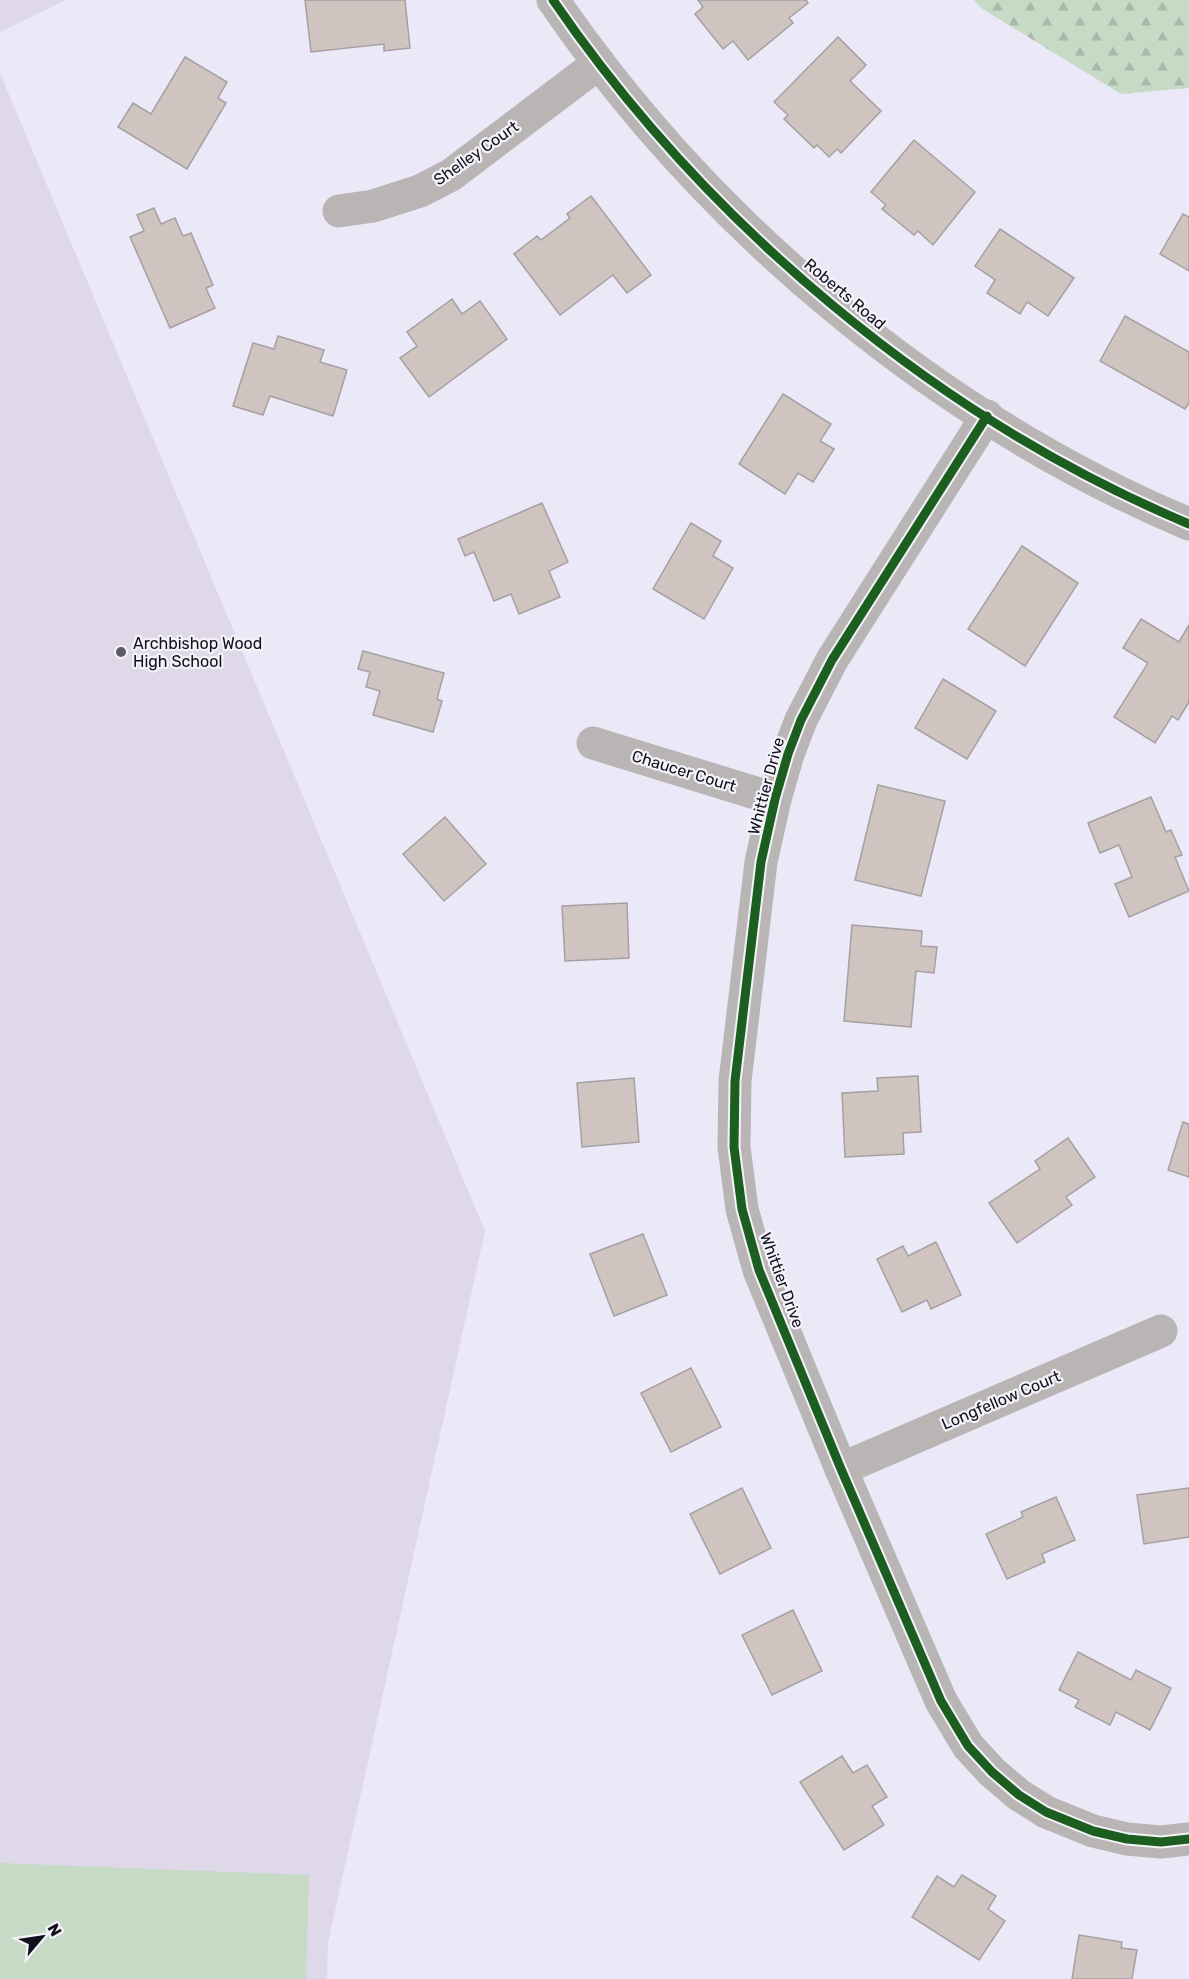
<svg xmlns="http://www.w3.org/2000/svg" width="1189" height="1979" font-family="Rubik,sans-serif">
<style>
.commercial{fill:#ded8e9}
.forest{fill:url(#forest-firs)}
.pitch{fill:#c6dac6}
.building{fill:#cfc4c0;stroke:#a6a0a3;stroke-width:1.5}
.lines{fill:none;stroke-linecap:round;stroke-linejoin:round}
.street{stroke:#bab5b5;stroke-width:33}
.cycleway-casing{stroke:#f4f3fa;stroke-width:13}
.cycleway{stroke:#1b5e20;stroke-width:9}
.poi-dot{fill:#5e5c68;stroke:#f4f3fa;stroke-width:2}
.labels{text-anchor:middle;dominant-baseline:central;stroke-width:4.5;stroke-linejoin:round;paint-order:stroke}
.street-label{font-size:16px;fill:#12101b;stroke:#f4f3fa}
.poi-label{font-size:16px;fill:#12101b;stroke:#f4f3fa;text-anchor:start}
</style>
<defs>
<pattern id="forest-firs" width="22" height="20" patternUnits="userSpaceOnUse" patternTransform="scale(1.5)"><rect width="22" height="20" fill="#c6dac6"/><path d="M5 1l3.5 6h-7zM16 11l3.5 6h-7z" fill="#a9baaa"/></pattern>
</defs>
<rect width="100%" height="100%" fill="#ebe9f8"/>
<g class="commercial">
<path d="M0 0H66L0 32Z"/>
<path d="M0 73 485 1231 328 1943 327 1979H0Z"/>
</g>
<path class="forest" d="M974 0H1189V88L1121 94 981 8Z"/>
<path class="pitch" d="M0 1863 309 1875 306 1979H0Z"/>
<g class="building">
<path d="M305 0H405L410 48 384 51V44L311 52Z"/>
<path d="M698 0H806L808 3 789 18 793 23 748 60 733 41 723 49 695 14 703 7Z"/>
<path d="M838 37 866 65 850 81 881 111 841 153 837 149 829 157 817 145 814 148 784 119 788 115 774 102Z"/>
<path d="M185 57 227 82 218 98 226 103 187 169 118 127 133 103 151 114Z"/>
<path d="M914 140 975 192 933 245 918 231 914 235 882 209 886 205 871 192Z"/>
<path d="M591 196 651 275 627 293 613 275 560 315 514 254 537 236 541 240 570 218 567 214Z"/>
<path d="M154 208 161 224 175 218 183 236 191 233 213 285 206 288 215 308 170 328 130 237 144 231 137 215Z"/>
<path d="M1183 214 1189 217V271L1160 254Z"/>
<path d="M1000 229 1074 278 1048 316 1027 302 1020 314 987 293 995 280 975 266Z"/>
<path d="M452 299 462 314 480 301 507 339 429 397 400 358 417 346 407 332Z"/>
<path d="M1125 316 1189 352V403L1185 409 1100 361Z"/>
<path d="M278 336 324 350 320 362 347 370 333 416 270 396 263 415 233 406 253 343 274 349Z"/>
<path d="M783 394 831 424 820 441 834 449 813 482 798 473 785 494 739 464Z"/>
<path d="M542 503 568 562 549 571 560 597 519 614 511 594 494 601 474 552 465 556 458 539Z"/>
<path d="M691 523 721 541 713 556 733 568 704 619 653 589Z"/>
<path d="M1022 546 1078 583 1025 666 968 629Z"/>
<path d="M1141 619 1179 642 1189 625V702L1178 720 1172 716 1155 743 1114 717 1148 663 1123 648Z"/>
<path d="M363 651 444 673 437 699 442 701 433 732 373 715 380 691 366 687 370 672 358 669Z"/>
<path d="M943 679 996 711 967 759 915 728Z"/>
<path d="M878 785 945 801 921 896 855 880Z"/>
<path d="M1151 797 1166 832 1171 830 1182 855 1175 857 1189 891 1129 917 1115 884 1132 877 1119 845 1100 853 1088 823Z"/>
<path d="M445 817 486 864 444 901 403 854Z"/>
<path d="M627 903 629 958 565 961 562 906Z"/>
<path d="M852 925 922 931 921 946 937 947 934 973 916 971 911 1027 844 1021Z"/>
<path d="M918 1076 921 1132 903 1133 904 1154 845 1157 842 1093 878 1091 877 1078Z"/>
<path d="M634 1078 639 1142 582 1147 577 1083Z"/>
<path d="M1183 1122 1189 1124V1177L1168 1170Z"/>
<path d="M1068 1138 1095 1177 1066 1197 1072 1205 1017 1243 989 1203 1040 1169 1035 1161Z"/>
<path d="M643 1234 667 1295 614 1316 590 1254Z"/>
<path d="M936 1242 961 1295 931 1309 927 1300 902 1312 877 1259 903 1246 908 1256Z"/>
<path d="M691 1368 721 1427 671 1452 641 1393Z"/>
<path d="M742 1488 771 1548 720 1574 690 1514Z"/>
<path d="M1189 1488V1537L1144 1544 1137 1495Z"/>
<path d="M1056 1497 1075 1540 1042 1554 1045 1562 1007 1579 986 1534 1023 1517 1021 1512Z"/>
<path d="M793 1610 822 1671 772 1695 742 1635Z"/>
<path d="M1078 1652 1131 1680 1136 1670 1171 1688 1150 1730 1116 1712 1110 1725 1075 1707 1079 1700 1059 1690Z"/>
<path d="M842 1756 853 1773 867 1765 887 1797 872 1806 884 1825 844 1850 800 1782Z"/>
<path d="M962 1875 996 1896 988 1909 1005 1921 979 1960 912 1917 937 1876 954 1887Z"/>
<path d="M1079 1935 1122 1942 1121 1948 1137 1950 1132 1979H1072Z"/>
</g>
<g class="lines">
<g class="street">
<path d="M553 0C707 225 937 418 1189 524"/>
<path d="M339 211 373 206 420 191 451 175 599 63"/>
<path d="M987 416 832 660 801 720 788 754 775 799 761 862 735 1081 734 1147 742 1209 759 1270 841 1469 941 1701 968 1746 992 1772 1019 1795 1046 1812 1093 1831 1127 1839 1161 1842 1189 1839"/>
<path d="M593 743 775 799"/>
<path d="M841 1469 1161 1331"/>
</g>
<defs>
<g id="cycleway">
<path d="M553 0C707 225 937 418 1189 524"/>
<path d="M987 416 832 660 801 720 788 754 775 799 761 862 735 1081 734 1147 742 1209 759 1270 841 1469 941 1701 968 1746 992 1772 1019 1795 1046 1812 1093 1831 1127 1839 1161 1842 1189 1839"/>
</g>
</defs>
<use href="#cycleway" class="cycleway-casing"/>
<use href="#cycleway" class="cycleway"/>
</g>
<circle class="poi-dot" cx="121" cy="652" r="6"/>
<g class="labels">
<g class="street-label">
<text transform="translate(476 153) rotate(-35)">Shelley Court</text>
<text transform="translate(845 294) rotate(40)">Roberts Road</text>
<text transform="translate(684 771) rotate(17)">Chaucer Court</text>
<text transform="translate(766 786) rotate(-75)">Whittier Drive</text>
<text transform="translate(782 1280) rotate(70)">Whittier Drive</text>
<text transform="translate(1001 1400) rotate(-23)">Longfellow Court</text>
</g>
<g class="poi-label">
<text x="133" y="643">Archbishop Wood<tspan x="133" dy="18">High School</tspan></text>
</g>
</g>
<g transform="translate(42 1937) rotate(61)" stroke="#f4f3fa" stroke-width="4.5" paint-order="stroke">
<path d="M0-4.5L10 22L0 15L-10 22Z" fill="#12101b"/>
<text y="-9" font-size="16" font-weight="bold" text-anchor="middle" fill="#12101b">N</text>
</g>
</svg>
